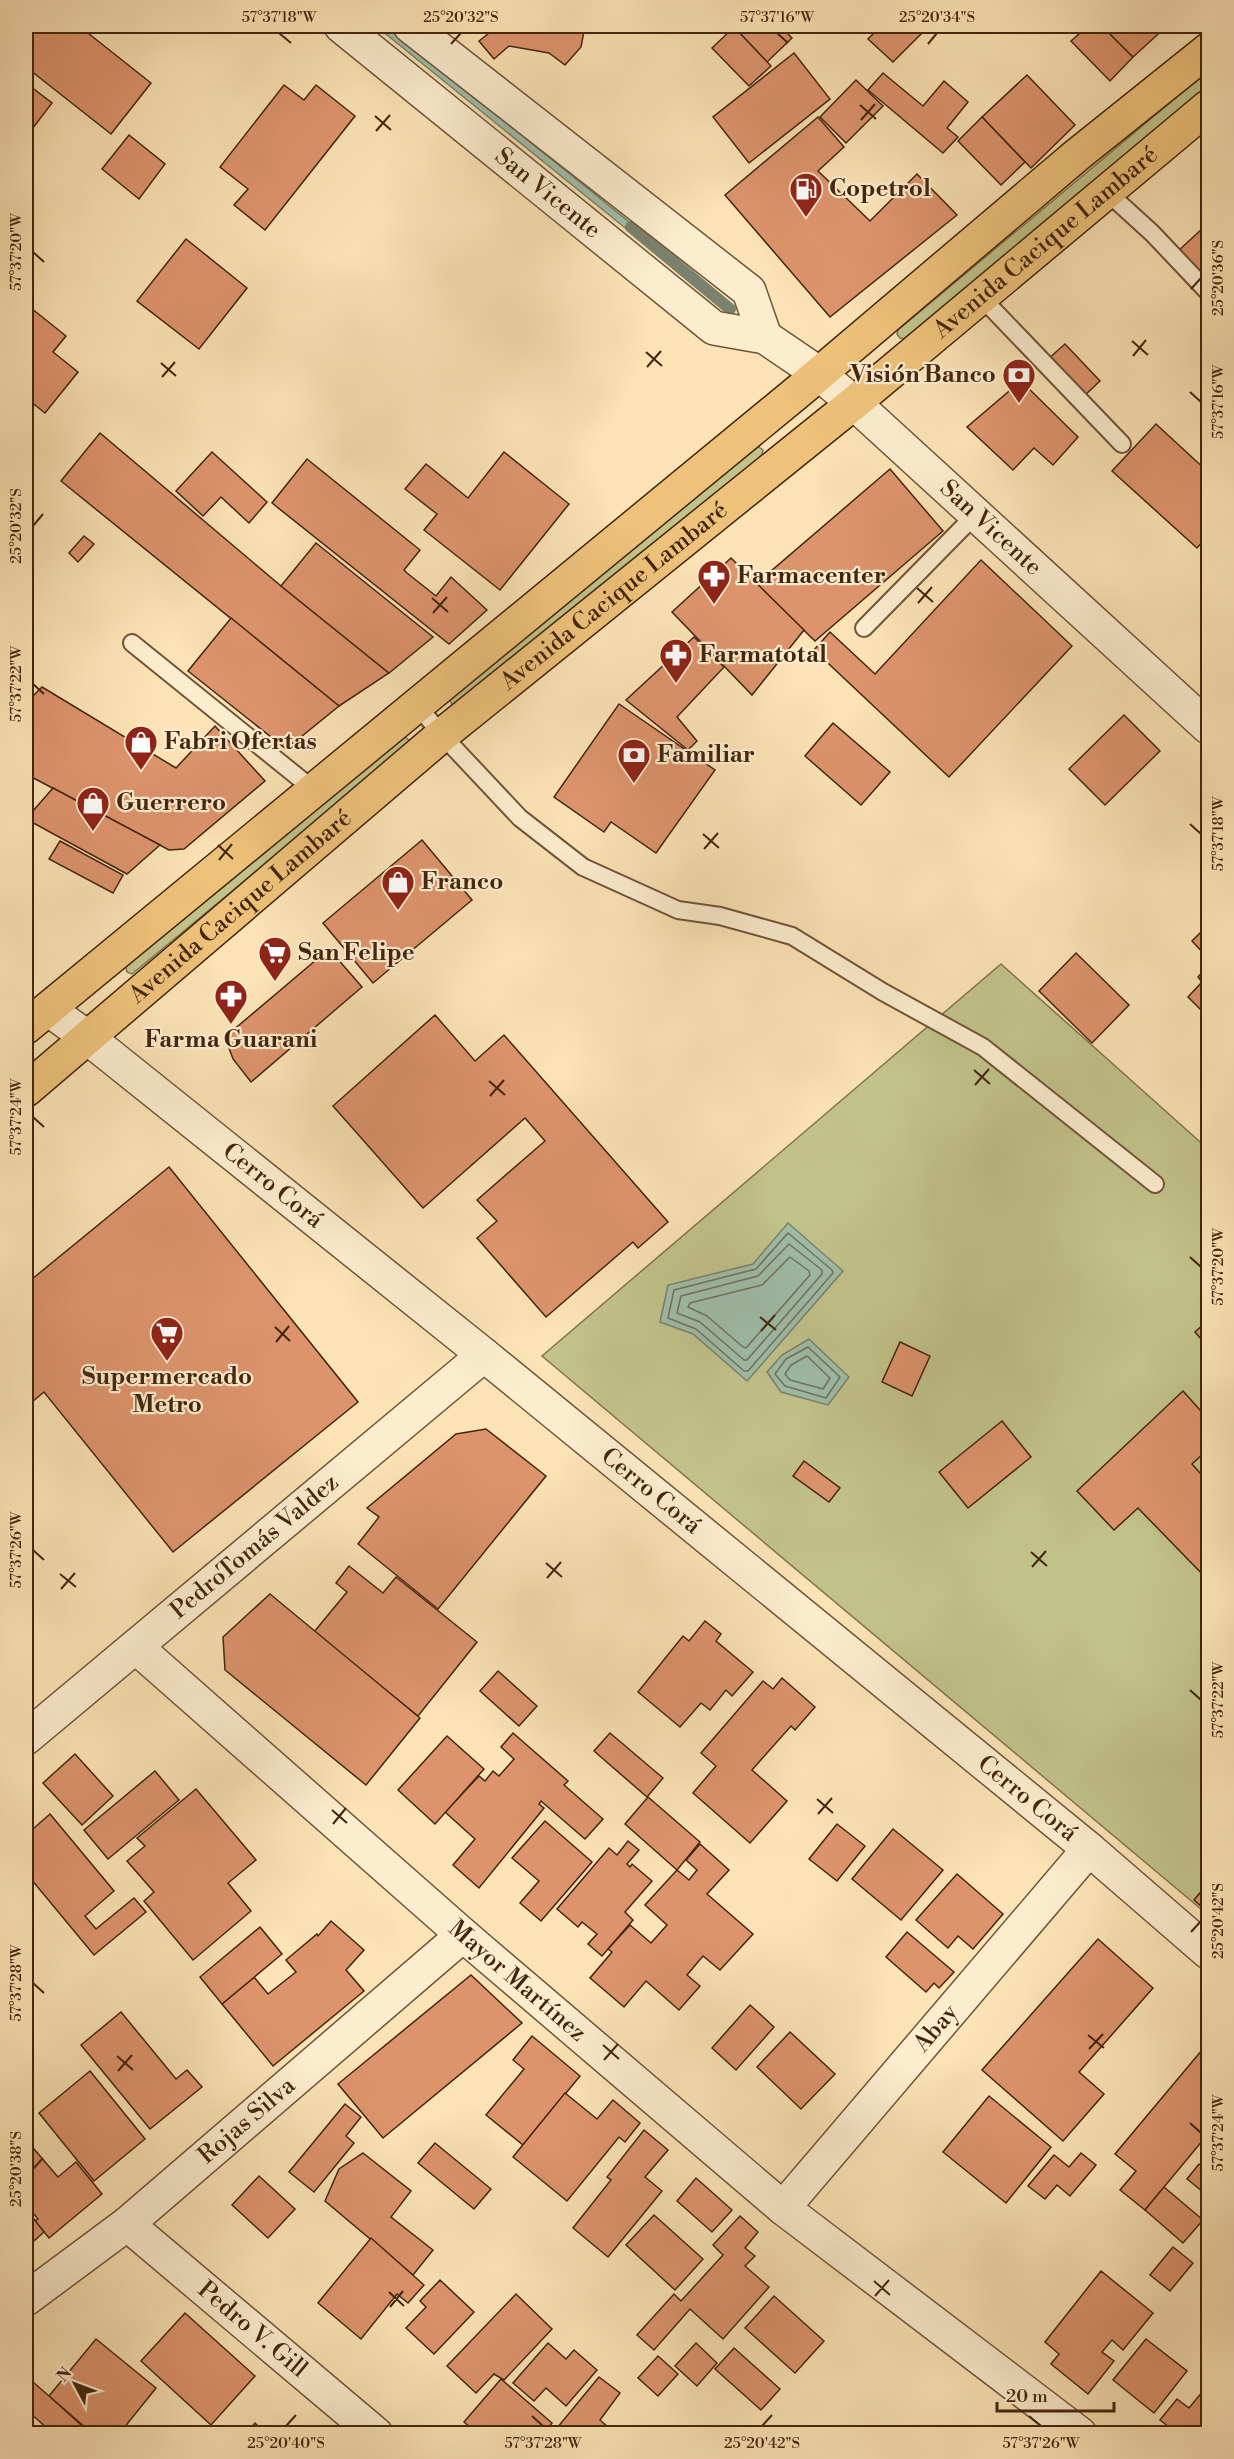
<svg xmlns="http://www.w3.org/2000/svg" width="1234" height="2459" font-family="'Libre Bodoni',serif">
<style>
.green{fill:#c2c38b;stroke:#82744c;stroke-width:1.5}
.water{fill:#9fbeaa;stroke:#7a816c;stroke-width:1.5}
.lines{fill:none;stroke-linecap:round;stroke-linejoin:round}
.shore{stroke:#71725c;stroke-width:1.5}
.stream{stroke:#7a816c;stroke-width:12}
.building{fill:#dd946d;stroke:#43250e;stroke-width:1.5}
.service-casing{stroke:#715438;stroke-width:20}
.minor-casing{stroke:#715438;stroke-width:36}
.primary-casing{stroke:#43250e;stroke-width:36}
.service{stroke:#fcedcf;stroke-width:16}
.minor{stroke:#fcedcf;stroke-width:33}
.primary{stroke:#eec27a;stroke-width:33}
.ticks{fill:none;stroke:#43250e;stroke-width:2}
.labels{text-anchor:middle;dominant-baseline:central;stroke-width:4.5;stroke-linejoin:round;paint-order:stroke}
.poi-label{font-size:24px;font-weight:bold;fill:#43250e;stroke:#fcedcf;text-anchor:start}
.street-label{font-size:24px;fill:#43250e;stroke:#fcedcf}
.neatline{fill:none;stroke:#43250e;stroke-width:2}
.ticks-label{font-size:15px;text-anchor:middle;fill:#43250e}
</style>
<rect width="100%" height="100%" fill="#fbe3b5"/>
<filter id="stains"><feTurbulence type="fractalNoise" baseFrequency=".00333" numOctaves="4"/><feColorMatrix values="0 0 0 0 .2 0 0 0 0 .09 0 0 0 0 .02 0 0 0 .5 -.17"/></filter>
<radialGradient id="worn" r=".72"><stop offset=".6" stop-color="#630" stop-opacity="0"/><stop offset="1" stop-color="#630" stop-opacity=".3"/></radialGradient>
<g class="green">
<path d="M1208 71V88L905 339 900 338 897 334 898 330Z"/>
<path d="M756 445 763 450 762 455 458 705 452 704 449 699Z"/>
<path d="M404 736 409 740 408 746 132 974 127 972 125 964Z"/>
<path d="M1001 964 1208 1149V1915L542 1356Z"/>
</g>
<g class="water">
<path d="M376 26H387L644 234 640 240Z"/>
<path d="M788 1223 843 1271 747 1381 693 1334 660 1322 668 1285 753 1264Z"/>
<path d="M809 1339 849 1377 828 1405 781 1392 767 1372 782 1355Z"/>
</g>
<g class="lines">
<g class="shore">
<path d="M788 1233 832 1270 833 1273 748 1371H744L696 1329 668 1318 674 1290 756 1269Z"/>
<path d="M789 1244 822 1270V1274L747 1360H744L700 1322 677 1313 681 1296 758 1276Z"/>
<path d="M790 1257 809 1271 810 1275 746 1348 743 1347 707 1316 688 1307 690 1303 762 1285Z"/>
<path d="M808 1347 840 1377 826 1398 785 1386 775 1374 786 1359Z"/>
<path d="M807 1356 830 1378 823 1389 790 1380 785 1374 791 1365Z"/>
</g>
<path class="stream" d="M631 227 730 309"/>
</g>
<g class="building">
<path d="M26 26H79L151 83 111 134 26 67Z"/>
<path d="M498 26H585L581 47 565 65 549 53 509 46 494 59 479 41Z"/>
<path d="M736 26H780L792 38 767 62 734 27Z"/>
<path d="M881 26H912L921 34 893 62 868 39Z"/>
<path d="M1088 26H1102L1133 57 1110 81 1071 41Z"/>
<path d="M1102 26H1167L1133 57Z"/>
<path d="M734 27 771 66 749 86 712 48Z"/>
<path d="M794 53 830 99 749 163 713 117Z"/>
<path d="M883 73 923 106 944 81 968 102 947 128 958 137 943 153 868 90Z"/>
<path d="M1027 75 1075 125 1031 168 982 117Z"/>
<path d="M856 80 883 106 846 143 820 117Z"/>
<path d="M26 83 52 103 26 137Z"/>
<path d="M284 85 304 100 316 85 355 116 265 230 234 205 248 189 220 167Z"/>
<path d="M818 117 844 147 818 171 870 221 917 174 957 215 830 317 725 195Z"/>
<path d="M982 117 1025 162 1001 185 958 141Z"/>
<path d="M129 135 165 164 139 199 102 169Z"/>
<path d="M1204 227 1208 232V286L1176 253Z"/>
<path d="M186 239 247 288 199 349 137 301Z"/>
<path d="M26 304 66 336 53 352 78 372 45 413 26 398Z"/>
<path d="M1065 344 1100 381 1082 398 1047 360Z"/>
<path d="M1021 381 1078 437 1053 465 1034 448 1013 470 967 427Z"/>
<path d="M1156 424 1208 472V536L1197 548 1112 471Z"/>
<path d="M100 433 281 586 389 673 339 706 61 481Z"/>
<path d="M212 452 267 502 249 523 221 497 203 516 176 491Z"/>
<path d="M504 452 569 504 500 590 424 530 437 514 405 489 426 464 468 498Z"/>
<path d="M307 459 420 550 404 570 407 573 436 596 451 577 487 610 449 644 272 503Z"/>
<path d="M890 469 943 531 815 641 756 584Z"/>
<path d="M84 536 94 544 78 562 69 553Z"/>
<path d="M316 543 433 637 389 673 281 586Z"/>
<path d="M731 558 804 630 752 695 672 612Z"/>
<path d="M981 560 1072 646 949 777 814 650 830 632 875 674Z"/>
<path d="M231 618 339 706 286 749 188 671Z"/>
<path d="M694 637 724 667 677 717 697 741 688 750 626 700Z"/>
<path d="M42 687 176 768 215 726 265 781 184 849 169 850 26 774V703Z"/>
<path d="M619 704 715 770 656 853 611 822 604 832 554 797Z"/>
<path d="M1124 715 1160 751 1105 805 1069 769Z"/>
<path d="M833 723 890 772 861 805 805 756Z"/>
<path d="M53 788 160 845 127 874 26 819Z"/>
<path d="M422 840 472 900 373 983 323 923Z"/>
<path d="M60 841 123 875 113 893 49 859Z"/>
<path d="M1208 925V958L1192 941Z"/>
<path d="M329 949 362 987 251 1082 233 1059 225 1037Z"/>
<path d="M1076 953 1129 1005 1092 1043 1039 991Z"/>
<path d="M1208 966V1017L1188 997 1202 982 1198 977Z"/>
<path d="M435 1015 475 1061 504 1035 668 1222 638 1248 633 1242 546 1317 477 1238 497 1221 477 1200 545 1141 525 1118 423 1208 333 1106Z"/>
<path d="M169 1167 358 1402 173 1552 44 1392 26 1407V1284Z"/>
<path d="M1208 1320V1347L1195 1332Z"/>
<path d="M900 1342 930 1356 912 1396 882 1382Z"/>
<path d="M1183 1391 1208 1419V1449L1192 1464 1208 1482V1577L1207 1579 1138 1508 1114 1530 1077 1491Z"/>
<path d="M1002 1421 1031 1457 968 1508 939 1472Z"/>
<path d="M486 1429 546 1476 438 1609 358 1544 379 1517 367 1508 456 1434Z"/>
<path d="M804 1461 840 1488 829 1502 793 1476Z"/>
<path d="M349 1566 383 1593 396 1577 477 1642 418 1716 314 1632 347 1592 336 1583Z"/>
<path d="M270 1594 420 1718 366 1785 225 1670 223 1637Z"/>
<path d="M705 1621 721 1634 716 1641 753 1672 732 1696 726 1690 710 1710 701 1703 680 1727 638 1692 683 1636 689 1641Z"/>
<path d="M498 1671 537 1706 519 1726 480 1691Z"/>
<path d="M782 1678 815 1707 795 1730 791 1726 752 1770 787 1801 750 1843 693 1793 716 1766 701 1753 763 1681 773 1689Z"/>
<path d="M513 1733 568 1781 564 1785 603 1819 585 1839 541 1801 539 1804 544 1808 479 1888 453 1865 475 1839 445 1812 479 1776 485 1781 493 1771 499 1776 514 1759 501 1747Z"/>
<path d="M610 1733 663 1778 647 1797 594 1751Z"/>
<path d="M447 1736 484 1769 435 1824 398 1790Z"/>
<path d="M75 1754 113 1796 82 1825 43 1783Z"/>
<path d="M155 1771 179 1800 108 1859 84 1830Z"/>
<path d="M196 1789 256 1860 228 1883 251 1911 193 1960 144 1901 154 1892 127 1861 145 1846 137 1838Z"/>
<path d="M648 1797 700 1842 677 1870 625 1824Z"/>
<path d="M50 1814 114 1891 85 1916 96 1929 134 1898 146 1912 94 1955 26 1873V1835Z"/>
<path d="M545 1821 592 1862 541 1921 520 1903 539 1881 512 1858Z"/>
<path d="M837 1824 865 1846 837 1881 809 1859Z"/>
<path d="M893 1829 943 1870 901 1920 852 1879Z"/>
<path d="M628 1841 639 1850 627 1864 630 1867 632 1864 652 1881 625 1912 633 1920 602 1956 588 1944 597 1934 582 1922 578 1927 557 1909 609 1848 617 1855Z"/>
<path d="M700 1844 729 1870 707 1894 753 1934 720 1970 703 1956 687 1975 700 1986 679 2010 646 1981 624 2007 590 1978 612 1952 608 1949 630 1925 651 1943 667 1925 645 1905 677 1870 689 1880 697 1870 686 1860Z"/>
<path d="M957 1874 1003 1914 973 1949 958 1936 948 1948 916 1920Z"/>
<path d="M1208 1883V1912L1194 1900Z"/>
<path d="M331 1921 364 1950 346 1970 364 1991 273 2066 222 2004 254 1977 268 1994 296 1972 286 1960 317 1934 318 1936Z"/>
<path d="M260 1927 282 1954 222 2004 200 1977Z"/>
<path d="M907 1932 954 1972 939 1988 934 1983 926 1992 886 1957Z"/>
<path d="M1098 1939 1153 1988 1079 2072 1104 2094 1063 2141 982 2070Z"/>
<path d="M471 1975 522 2023 383 2138 338 2084Z"/>
<path d="M750 2005 774 2027 736 2070 712 2048Z"/>
<path d="M121 2012 176 2079 187 2070 202 2087 150 2129 81 2045Z"/>
<path d="M790 2032 835 2074 801 2109 757 2067Z"/>
<path d="M532 2036 580 2076 523 2145 486 2115 524 2069 513 2060Z"/>
<path d="M1207 2044 1208 2134 1145 2210 1120 2190 1136 2171 1115 2154Z"/>
<path d="M90 2071 145 2139 94 2181 39 2113Z"/>
<path d="M565 2093 597 2119 613 2100 640 2123 625 2142 619 2137 567 2201 513 2157Z"/>
<path d="M989 2096 1051 2147 1006 2203 943 2152Z"/>
<path d="M345 2104 361 2117 346 2136 354 2143 314 2192 289 2172Z"/>
<path d="M644 2130 668 2150 645 2177 662 2191 608 2257 573 2228 611 2180 607 2177Z"/>
<path d="M28 2142 58 2177 76 2162 102 2194 49 2238 35 2221 38 2219 26 2204V2144Z"/>
<path d="M435 2143 491 2189 474 2209 418 2163Z"/>
<path d="M363 2153 411 2191 391 2217 433 2250 413 2275 325 2201 339 2169Z"/>
<path d="M1081 2153 1096 2165 1070 2196 1057 2185 1045 2199 1028 2186 1054 2155 1069 2167Z"/>
<path d="M1199 2164 1208 2172V2196L1187 2179Z"/>
<path d="M259 2176 295 2209 268 2238 232 2205Z"/>
<path d="M696 2178 732 2210 712 2232 677 2201Z"/>
<path d="M1164 2187 1203 2220 1183 2243 1145 2210Z"/>
<path d="M26 2209 44 2232 26 2248Z"/>
<path d="M654 2215 703 2259 675 2290 626 2245Z"/>
<path d="M740 2216 758 2232 745 2248 755 2256 745 2266 769 2287 723 2339 690 2309 654 2350 637 2335 674 2294 681 2301 723 2255 713 2245Z"/>
<path d="M371 2238 424 2285 408 2303 397 2294 361 2339 318 2303Z"/>
<path d="M1173 2247 1193 2263 1170 2291 1150 2275Z"/>
<path d="M1101 2271 1153 2313 1123 2350 1112 2340 1102 2352 1114 2361 1088 2394 1051 2364 1059 2354 1045 2342Z"/>
<path d="M440 2280 474 2312 434 2354 406 2328 426 2307 420 2301Z"/>
<path d="M516 2294 552 2329 504 2380 494 2374 476 2393 447 2366Z"/>
<path d="M774 2296 824 2341 795 2373 745 2328Z"/>
<path d="M185 2313 255 2376 211 2425 141 2361Z"/>
<path d="M96 2339 156 2388 119 2434H93L49 2396Z"/>
<path d="M1146 2339 1187 2371 1154 2413 1113 2380Z"/>
<path d="M548 2343 566 2359 574 2350 597 2370 566 2406 546 2388 534 2401 513 2383Z"/>
<path d="M696 2343 717 2363 697 2386 675 2366Z"/>
<path d="M734 2348 780 2389 761 2410 715 2369Z"/>
<path d="M658 2356 678 2374 658 2396 638 2378Z"/>
<path d="M26 2376 49 2396 91 2434H53L26 2409Z"/>
<path d="M599 2377 620 2393 600 2420 616 2434H552Z"/>
<path d="M501 2379 552 2423 543 2434H478L464 2422Z"/>
<path d="M1203 2391 1208 2396V2434H1178L1160 2420 1177 2399 1189 2408Z"/>
<path d="M255 2423 265 2434H245Z"/>
</g>
<g class="lines">
<defs>
<g id="service">
<path d="M1107 192 1152 233 1208 292"/>
<path d="M981 297 1122 444"/>
<path d="M864 628 976 514"/>
<path d="M132 643 314 790"/>
<path d="M417 705 442 735 520 818 583 867 678 910 720 916 792 936 883 992 983 1047 1155 1184"/>
</g>
<g id="minor">
<path id="s1" d="M341 26 714 328 765 337 818 373 854 403 1208 727"/>
<path d="M410 26 749 291 765 337"/>
<path id="s2" d="M48 1009 88 1038 484 1355 1089 1849 1208 1952"/>
<path id="s3" d="M136 1647 463 1935 783 2208 1080 2434"/>
<path id="s4" d="M26 1738 484 1355"/>
<path id="s5" d="M783 2208 1089 1849"/>
<path id="s6" d="M127 2224 376 2434"/>
<path id="s7" d="M26 2299 127 2224 463 1935"/>
</g>
<g id="primary">
<path d="M26 1027 800 390 1077 155 1208 50"/>
<path id="s8" d="M26 1090 442 735 854 403 1208 107"/>
</g>
</defs>
<use href="#service" class="service-casing"/>
<use href="#minor" class="minor-casing"/>
<use href="#primary" class="primary-casing"/>
<use href="#service" class="service"/>
<use href="#minor" class="minor"/>
<use href="#primary" class="primary"/>
</g>
<path class="ticks" d="M279 33 291 43M777 33 788 43M451 44 461 33M928 44 937 33M860 105 876 119M375 116 391 130M861 120 875 104M376 131 390 115M33 252 44 262M1191 289 1201 278M1132 341 1148 355M646 352 662 366M1133 356 1146 340M161 363 176 376M647 367 661 351M162 377 175 362M1190 392 1201 402M33 526 43 514M917 588 933 602M432 598 448 612M918 603 932 587M433 613 447 597M33 684 44 694M1190 824 1201 834M703 834 719 848M218 845 233 859M704 849 718 833M219 860 232 844M974 1070 990 1084M489 1081 505 1095M975 1085 989 1069M490 1096 504 1080M33 1117 44 1127M1190 1257 1201 1267M760 1317 776 1330M275 1327 290 1341M761 1331 775 1315M276 1342 289 1326M33 1550 44 1560M1031 1552 1047 1566M546 1563 562 1577M1032 1567 1046 1551M60 1574 76 1587M547 1578 561 1562M61 1589 75 1573M1190 1690 1201 1700M817 1799 833 1813M332 1810 347 1823M818 1814 832 1798M333 1824 346 1808M1191 1932 1201 1921M33 1983 44 1993M1088 2035 1104 2048M603 2045 619 2059M1089 2049 1103 2034M117 2056 133 2070M604 2060 618 2044M118 2071 132 2055M1190 2123 1201 2133M33 2169 43 2158M874 2281 890 2295M389 2292 404 2306M875 2296 889 2280M390 2307 403 2291M532 2416 543 2426M1029 2416 1041 2426M286 2426 296 2415M762 2426 772 2415"/>
<defs>
<symbol id="fuel-pin" viewBox="-11 -11 22 30"><path d="M0 17L-7.5 6A9.5 9.5 0 1 1 7.5 6Z" fill="#8f2418" stroke="#fcedcf"/><path d="M-5.5-6h7V0h2V4h1.3V-2.5L3-4.5l.8-.8L6-3V5H2.5V1h-1V6h-7ZM-4.2-4.7v3.2H.2V-4.7Z" fill="#fff"/></symbol>
<symbol id="bank-pin" viewBox="-11 -11 22 30"><path d="M0 17L-7.5 6A9.5 9.5 0 1 1 7.5 6Z" fill="#8f2418" stroke="#fcedcf"/><path d="M-6-4H6V4H-6ZM0-2.3a2.3 2.3 0 1 0 0 4.6a2.3 2.3 0 1 0 0-4.6Z" fill="#fff"/></symbol>
<symbol id="pharmacy-pin" viewBox="-11 -11 22 30"><path d="M0 17L-7.5 6A9.5 9.5 0 1 1 7.5 6Z" fill="#8f2418" stroke="#fcedcf"/><path d="M-2-6h4v4h4v4h-4v4h-4v-4h-4v-4h4Z" fill="#fff"/></symbol>
<symbol id="shop-pin" viewBox="-11 -11 22 30"><path d="M0 17L-7.5 6A9.5 9.5 0 1 1 7.5 6Z" fill="#8f2418" stroke="#fcedcf"/><path d="M-5-2.5h2.3a2.7 3.5 0 0 1 5.4 0H5L5.5 6h-11ZM-1.5-2.5h3a1.5 2.3 0 0 0-3 0Z" fill="#fff"/></symbol>
<symbol id="supermarket-pin" viewBox="-11 -11 22 30"><path d="M0 17L-7.5 6A9.5 9.5 0 1 1 7.5 6Z" fill="#8f2418" stroke="#fcedcf"/><path d="M-6-5.5h2.5l.6 2H6L4.5 2H-2.5L-4.4-4H-6ZM-1.5 3.2a1.3 1.3 0 1 0 .1 0ZM3 3.2a1.3 1.3 0 1 0 .1 0Z" fill="#fff"/></symbol>
</defs>
<g fill-rule="evenodd">
<use href="#fuel-pin" x="787" y="170" width="38" height="52"/>
<use href="#bank-pin" x="1000" y="356" width="38" height="52"/>
<use href="#pharmacy-pin" x="695" y="557" width="38" height="52"/>
<use href="#pharmacy-pin" x="657" y="636" width="38" height="52"/>
<use href="#shop-pin" x="122" y="723" width="38" height="52"/>
<use href="#bank-pin" x="615" y="736" width="38" height="52"/>
<use href="#shop-pin" x="74" y="784" width="38" height="52"/>
<use href="#shop-pin" x="379" y="863" width="38" height="52"/>
<use href="#supermarket-pin" x="256" y="934" width="38" height="52"/>
<use href="#pharmacy-pin" x="212" y="977" width="38" height="52"/>
<use href="#supermarket-pin" x="148" y="1314" width="38" height="52"/>
</g>
<g class="labels">
<g class="poi-label">
<text x="829" y="189">Copetrol</text>
<text x="996" y="375" text-anchor="end">Visión Banco</text>
<text x="737" y="576">Farmacenter</text>
<text x="699" y="655">Farmatotal</text>
<text x="164" y="742">Fabri Ofertas</text>
<text x="657" y="755">Familiar</text>
<text x="116" y="803">Guerrero</text>
<text x="421" y="882">Franco</text>
<text x="298" y="953">San Felipe</text>
<text x="231" y="1040" text-anchor="middle">Farma Guarani</text>
<text x="167" y="1377" text-anchor="middle">Supermercado<tspan x="167" dy="28">Metro</tspan></text>
</g>
<g class="street-label">
<text stroke="none"><textPath href="#s1" startOffset="266">San Vicente</textPath></text>
<text stroke="none"><textPath href="#s8" startOffset="1326">Avenida Cacique Lambaré</textPath></text>
<text stroke="none"><textPath href="#s1" startOffset="828">San Vicente</textPath></text>
<text stroke="none"><textPath href="#s8" startOffset="768">Avenida Cacique Lambaré</textPath></text>
<text stroke="none"><textPath href="#s8" startOffset="282">Avenida Cacique Lambaré</textPath></text>
<text stroke="none"><textPath href="#s2" startOffset="286">Cerro Corá</textPath></text>
<text stroke="none"><textPath href="#s2" startOffset="772">Cerro Corá</textPath></text>
<text stroke="none"><textPath href="#s4" startOffset="298">PedroTomás Valdez</textPath></text>
<text stroke="none"><textPath href="#s2" startOffset="1258">Cerro Corá</textPath></text>
<text stroke="none"><textPath href="#s3" startOffset="507">Mayor Martínez</textPath></text>
<text stroke="none"><textPath href="#s5" startOffset="236">Abay</textPath></text>
<text stroke="none"><textPath href="#s7" startOffset="284">Rojas Silva</textPath></text>
<text stroke="none"><textPath href="#s6" startOffset="164">Pedro V. Gill</textPath></text>
</g>
</g>
<rect width="1234" height="2459" fill="none" stroke="#fbe3b5" stroke-width="66"/>
<g transform="translate(75 2384) rotate(311)" stroke="#fcedcf" stroke-width="4.5" paint-order="stroke">
<path d="M0-4.5L10 22L0 15L-10 22Z" fill="#43250e"/>
<text y="-9" font-size="16" font-weight="bold" text-anchor="middle" fill="#43250e">N</text>
</g>
<path d="M997 2402v9h117v-9" fill="none" stroke="#43250e" stroke-width="3"/>
<text x="1006" y="2402" font-size="18" fill="#43250e" stroke="#fcedcf" stroke-width="4.5" paint-order="stroke">20 m</text>
<rect x="33" y="33" width="1168" height="2393" class="neatline"/>
<g class="ticks-label">
<text x="279" y="22">57°37'18"W</text>
<text x="461" y="22">25°20'32"S</text>
<text x="777" y="22">57°37'16"W</text>
<text x="937" y="22">25°20'34"S</text>
<text transform="translate(16 252) rotate(-90)" y="5">57°37'20"W</text>
<text transform="translate(1218 278) rotate(-90)" y="5">25°20'36"S</text>
<text transform="translate(1218 402) rotate(-90)" y="5">57°37'16"W</text>
<text transform="translate(16 526) rotate(-90)" y="5">25°20'32"S</text>
<text transform="translate(16 684) rotate(-90)" y="5">57°37'22"W</text>
<text transform="translate(1218 834) rotate(-90)" y="5">57°37'18"W</text>
<text transform="translate(16 1117) rotate(-90)" y="5">57°37'24"W</text>
<text transform="translate(1218 1267) rotate(-90)" y="5">57°37'20"W</text>
<text transform="translate(16 1550) rotate(-90)" y="5">57°37'26"W</text>
<text transform="translate(1218 1700) rotate(-90)" y="5">57°37'22"W</text>
<text transform="translate(1218 1921) rotate(-90)" y="5">25°20'42"S</text>
<text transform="translate(16 1983) rotate(-90)" y="5">57°37'28"W</text>
<text transform="translate(1218 2133) rotate(-90)" y="5">57°37'24"W</text>
<text transform="translate(16 2169) rotate(-90)" y="5">25°20'38"S</text>
<text x="286" y="2448">25°20'40"S</text>
<text x="543" y="2448">57°37'28"W</text>
<text x="762" y="2448">25°20'42"S</text>
<text x="1041" y="2448">57°37'26"W</text>
</g>
<rect width="100%" height="100%" filter="url(#stains)"/>
<rect width="100%" height="100%" fill="url(#worn)"/>
</svg>
